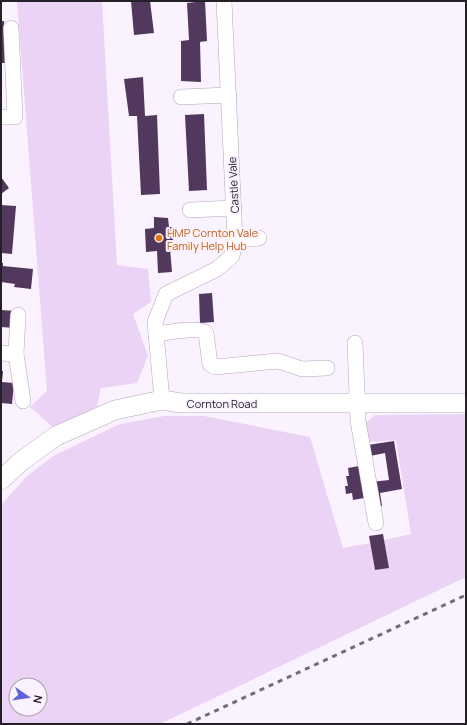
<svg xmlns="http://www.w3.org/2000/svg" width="467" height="725" font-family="Manrope,sans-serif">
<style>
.green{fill:#ebd3f6;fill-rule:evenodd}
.building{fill:#52385c}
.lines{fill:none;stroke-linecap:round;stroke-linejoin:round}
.minor-casing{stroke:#b4a6ba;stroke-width:16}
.major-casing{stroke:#b4a6ba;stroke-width:20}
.minor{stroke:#fff;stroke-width:15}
.major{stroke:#fff;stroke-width:19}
.rail{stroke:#746d77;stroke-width:3;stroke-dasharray:5 5;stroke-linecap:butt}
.food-dot{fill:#e8710a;stroke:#fbf2ff;stroke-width:1.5}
.labels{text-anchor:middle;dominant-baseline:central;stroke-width:4;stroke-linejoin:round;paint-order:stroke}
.street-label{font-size:11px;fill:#252027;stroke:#fbf2ff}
.food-label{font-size:11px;fill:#c56008;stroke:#fbf2ff;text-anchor:start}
</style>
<rect width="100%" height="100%" fill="#fbf2ff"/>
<g class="green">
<path d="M17 1H102L117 265 148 269 151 302 133 314 148 356 137 383 101 388 97 407 54 428 30 407 47 391Z"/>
<path d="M466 414V577L160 724H1V505L26 477 53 456 120 424 164 416H204L310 437 343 548 370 543 375 570 389 568 384 540 411 534 396 440 370 442 366 423 375 415ZM16 685H40V709H16Z"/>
</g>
<g class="building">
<path d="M131 1H150L154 33 134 35Z"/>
<path d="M205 1 207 41 200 42 201 82 181 81V41L189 40 187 3Z"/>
<path d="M1 21H4L7 63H1Z"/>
<path d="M143 77 145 116 157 115 160 194 141 195 137 116H129L124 79Z"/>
<path d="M204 114 207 190 189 191 185 115Z"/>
<path d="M1 177 9 188 1 194Z"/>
<path d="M1 205 16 206 12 254 1 253Z"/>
<path d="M154 217 168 218 169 227H172L174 248H170L172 272 158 273 157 251 146 252 145 229 154 228Z"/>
<path d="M1 263H3V266L33 269 31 289 14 287 15 284 1 282Z"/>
<path d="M212 293 214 322 200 323 199 294Z"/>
<path d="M1 310 15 311 14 328 1 327Z"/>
<path d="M1 371H3L2 382 14 383 12 404 1 403Z"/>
<path d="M394 441 402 489 380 493 382 506 375 507 371 482 389 480 385 453 370 456 368 445Z"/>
<path d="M359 466 364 498 353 500 352 493 346 494 345 486H348L346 476H349L348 468Z"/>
<path d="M383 534 389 568 375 570 369 536Z"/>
</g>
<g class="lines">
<defs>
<g id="minor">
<path d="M181 97 229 95"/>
<path d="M1 117H15L11 28"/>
<path d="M190 210 234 208"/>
<path d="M235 240 259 238"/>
<path d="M18 315 16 354 23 401"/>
<path d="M156 334C167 333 198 326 206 333L210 364 215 367 278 361 302 369 327 368"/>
<path d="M355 343 358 421 376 523"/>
<path d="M1 353 16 354"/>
<path d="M162 400 155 322 166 294 217 269 232 256 235 240 224 1"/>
</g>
<path id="major" d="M1 480 19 463 56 436 115 410 162 400 181 403H466"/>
</defs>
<use href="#minor" class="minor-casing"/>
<use href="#major" class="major-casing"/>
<use href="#minor" class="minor"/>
<use href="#major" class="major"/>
<path class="rail" d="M187 724 466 595"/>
</g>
<circle class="food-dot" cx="159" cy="238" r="4"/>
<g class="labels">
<g class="street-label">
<text transform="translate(233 185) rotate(-93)">Castle Vale</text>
<text x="222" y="403">Cornton Road</text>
</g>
<g class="food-label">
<text x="167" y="232">HMP Cornton Vale<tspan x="167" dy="13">Family Help Hub</tspan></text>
</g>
</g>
<rect width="467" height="725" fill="none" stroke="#252027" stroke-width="4"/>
<g transform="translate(28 697) rotate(103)"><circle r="19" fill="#fbf2ff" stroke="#a59ea9"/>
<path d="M0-3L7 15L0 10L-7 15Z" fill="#5e64dc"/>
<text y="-6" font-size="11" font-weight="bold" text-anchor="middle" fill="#252027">N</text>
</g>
</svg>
